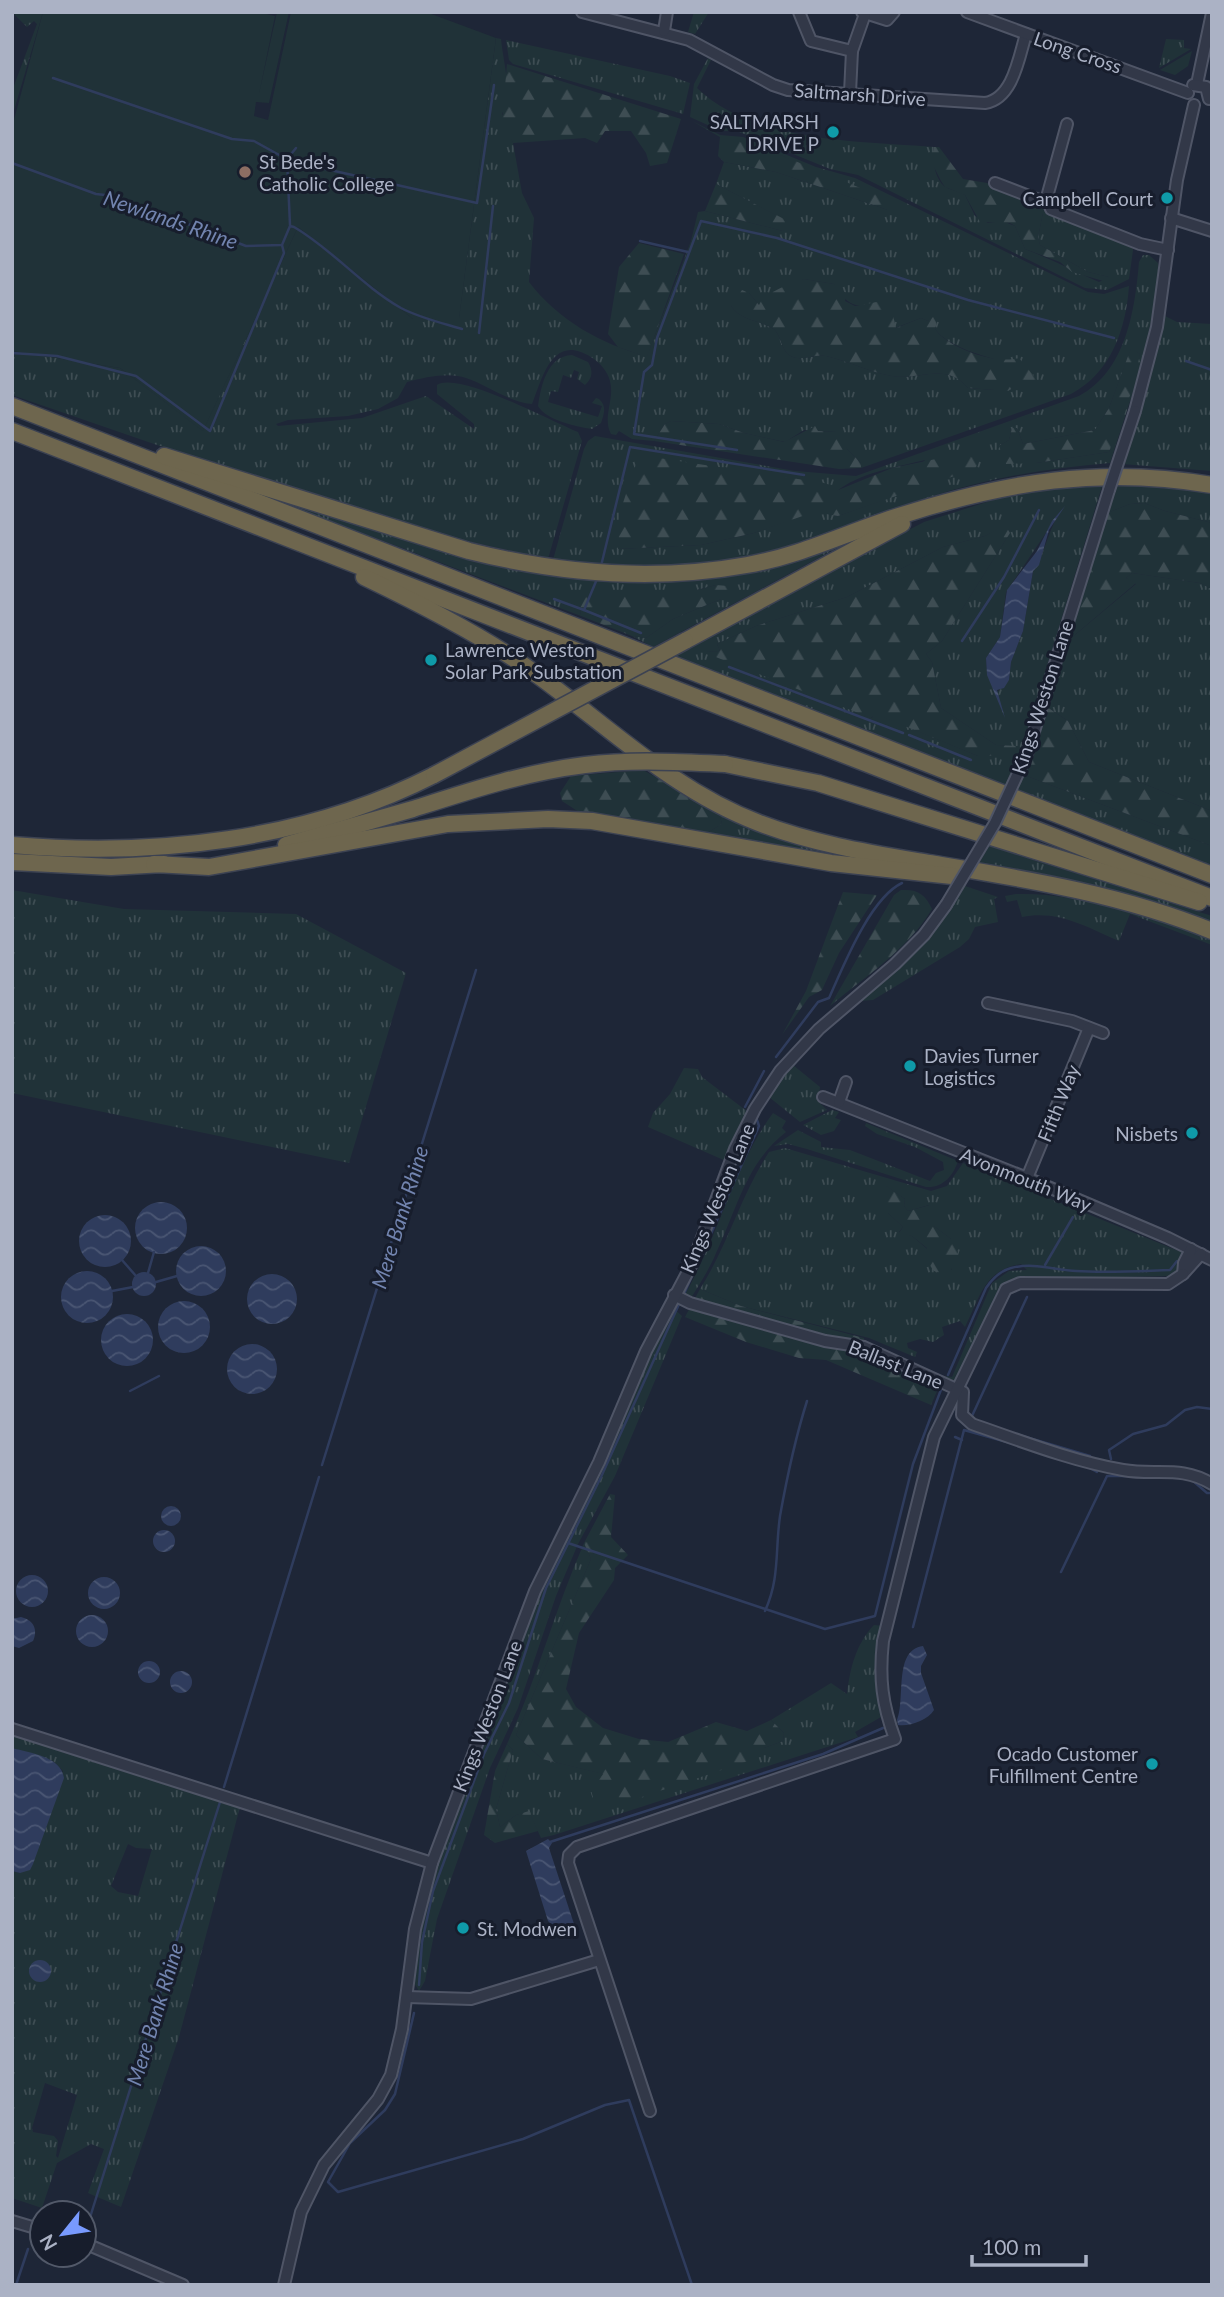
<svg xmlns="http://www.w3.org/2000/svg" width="1224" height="2297" font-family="Lato,sans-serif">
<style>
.grass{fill:url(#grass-tufts);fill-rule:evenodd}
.forest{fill:url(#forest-firs)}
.park{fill:#203238}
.water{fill:url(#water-waves)}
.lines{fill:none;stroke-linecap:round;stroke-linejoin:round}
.stream{stroke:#2f3c5d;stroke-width:2.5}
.minor-casing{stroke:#4f5566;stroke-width:14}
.highway-casing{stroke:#3c4252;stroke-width:19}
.minor{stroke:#323848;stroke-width:10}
.highway{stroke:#6e664e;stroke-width:16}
.minor-bridge-casing{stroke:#4f5566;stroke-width:14;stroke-linecap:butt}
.highway-bridge-casing{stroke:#3c4252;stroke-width:19;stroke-linecap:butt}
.minor-bridge{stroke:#323848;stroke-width:10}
.highway-bridge{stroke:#6e664e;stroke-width:16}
.culture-dot{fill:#0f9aa8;stroke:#171d2c;stroke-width:2.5}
.education-dot{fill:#8d6e63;stroke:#171d2c;stroke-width:2.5}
.labels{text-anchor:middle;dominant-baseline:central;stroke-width:6;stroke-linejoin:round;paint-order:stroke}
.street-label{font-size:19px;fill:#abb2c5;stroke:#171d2c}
.poi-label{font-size:19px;fill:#abb2c5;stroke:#171d2c;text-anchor:end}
.water-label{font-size:21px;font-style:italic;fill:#7284af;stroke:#171d2c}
</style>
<defs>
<pattern id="grass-tufts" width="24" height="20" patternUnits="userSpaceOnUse" patternTransform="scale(1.75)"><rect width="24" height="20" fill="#203238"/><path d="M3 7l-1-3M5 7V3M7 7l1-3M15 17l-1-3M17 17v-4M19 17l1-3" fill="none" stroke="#3e4d53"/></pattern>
<pattern id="forest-firs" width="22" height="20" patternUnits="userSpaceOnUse" patternTransform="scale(1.75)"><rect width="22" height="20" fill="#203238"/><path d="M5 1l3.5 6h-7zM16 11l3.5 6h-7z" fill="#3e4d53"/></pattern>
<pattern id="water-waves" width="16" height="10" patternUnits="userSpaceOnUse" patternTransform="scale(1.75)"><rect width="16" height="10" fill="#2f3c5d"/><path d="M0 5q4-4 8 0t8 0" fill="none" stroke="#4a5673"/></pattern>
</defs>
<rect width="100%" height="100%" fill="#1e2637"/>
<g class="grass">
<path d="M43 12 12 117V91L37 24 34 21 27 27 13 13Z"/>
<path d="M694 12H709L695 34 688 32Z"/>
<path d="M496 38 501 39C503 62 513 92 502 114L513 143 522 193 534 218 529 282C558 320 602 345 647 356L691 241 698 212 705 211 783 231 787 221 716 184 724 162 776 172 888 210 783 156 720 137 692 121 720 135 743 137 816 167 855 178 1088 292 1104 294 1129 286C1126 329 1111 373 1071 394L861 468V463L847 449 837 432 804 430 785 442 744 433 719 424 671 421 665 424 654 441 632 439 619 431 616 435 611 434C602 417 615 400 610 381 607 370 600 363 591 357 552 332 542 379 532 404 508 402 488 385 466 378 450 372 425 377 407 382L398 398 378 409 348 416 288 420 276 424 278 426 362 418 426 396 474 429V424L437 394V385C459 371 552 422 578 432L582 441 548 559 444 536 157 445 12 395V351L120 368 203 430 298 227 413 319 459 318ZM804 279 834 284C850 308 854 308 882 302L895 328 921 318 928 321 937 317 935 329C948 347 985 357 1007 362L994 390 968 388C945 361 921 381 892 376 869 372 849 361 826 356 814 353 801 363 789 355 781 349 781 333 772 328 758 320 740 320 731 306L749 293 759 305 774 292Z"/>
<path d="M1166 39 1184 40V48L1191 49 1159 68Z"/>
<path d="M506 40 670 76 690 83 683 114 513 64 509 60Z"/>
<path d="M1192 51 1188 66 1175 75 1160 70Z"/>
<path d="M708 58 711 60 697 88C754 143 859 141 934 147 932 158 934 177 944 186 949 190 959 191 965 195L975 216 988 223 1002 221 1015 226 1025 249C1051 259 1073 271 1099 282L1109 277 1088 272 1040 245 1038 237 1044 208 1054 216 1131 243 1133 250 1129 279 1107 290 1085 288 858 175 830 169 737 131H721L690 117 694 84Z"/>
<path d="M1143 255H1149L1158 263V284L1144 358 1110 463C1048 468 987 478 927 498 869 516 814 541 755 555 689 570 620 568 553 560L584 449 588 441 595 436 795 471 856 476 1079 396C1126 371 1135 310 1139 262ZM1131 349 1140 354 1109 452 1036 463 999 446 1009 440 1012 428H1017L1023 444 1095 430 1109 408ZM925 460 886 499 838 516 814 511 754 533 701 545 618 549 836 492C858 473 897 467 925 460Z"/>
<path d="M1163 315 1177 322 1212 324V471L1122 464Z"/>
<path d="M572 355 588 362C593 370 593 378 585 385L577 379 579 372 574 370 571 378 563 375 558 392 551 391 548 402 598 417 602 406 592 403 596 398 599 399C607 406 604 414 601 423L592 429C577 427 546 420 538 406 541 386 547 356 572 355Z"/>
<path d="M1116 482 1212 491V523L1165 511 1144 503 1130 504 1107 513Z"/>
<path d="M1103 483 1025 738 1007 786 671 654 924 522 1012 494ZM1062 509C1049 526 1042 563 1033 571L1023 631 1011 662 1009 680 997 692 987 674 986 658 1000 637 1006 592ZM1005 526 1010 533 942 641 926 654 932 662 941 708 996 745 1020 747 978 756 874 713 872 718 706 652 720 651 717 644 756 626 847 597 943 547 985 536Z"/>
<path d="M265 496 461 556 504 568 567 577 680 580 850 541 653 647 632 636 646 638 673 619 721 599 716 585 697 590H600L580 608 581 616Z"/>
<path d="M1132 573 1200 583 1212 589V811L1089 762 1068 721 1047 707 1070 639 1136 584 1126 578Z"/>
<path d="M1024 775 1212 846V866L1017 790Z"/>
<path d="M719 813 772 836 831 854V856L705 834 722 824Z"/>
<path d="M989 846 1212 916V925L978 865Z"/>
<path d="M965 886 998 897 994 899 998 922 975 927 969 939 960 947 873 1000 860 1001V998L924 941Z"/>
<path d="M12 890 124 909 296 914 406 973 349 1163 12 1093Z"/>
<path d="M1016 894C1079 892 1154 918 1212 940V945L1130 914 1119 941C1086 927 1059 910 1022 917L1017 900 1007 902 1005 896Z"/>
<path d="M793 1065 820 1087 818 1101 827 1110 800 1122 769 1097Z"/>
<path d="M684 1068 698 1069 702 1077 748 1112 726 1161 648 1127 653 1113 670 1094Z"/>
<path d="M832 1110 839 1112 835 1118 841 1120 834 1131 821 1135 803 1125Z"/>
<path d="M773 1113 786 1121 782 1128 786 1132C746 1163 737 1209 716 1253 709 1270 699 1285 689 1301L683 1298C718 1239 732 1169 773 1113Z"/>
<path d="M866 1123 958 1161C953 1176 943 1188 926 1187L807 1149 788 1144 774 1146 798 1130 821 1142V1147L850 1150 930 1181 936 1173 944 1170 943 1162 915 1147 877 1134 865 1126Z"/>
<path d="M785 1148 931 1191 947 1186 963 1163 1181 1252 1180 1269 1169 1276 1013 1279 998 1290 954 1384 945 1376 952 1377 992 1283 1009 1271 1027 1270 1021 1264C984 1270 980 1297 965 1327L960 1321 942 1327 944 1335 933 1342 920 1339 907 1343 908 1348 917 1352 915 1357 869 1338 741 1306 700 1289C728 1245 741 1195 769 1152ZM886 1186 905 1199 904 1206 908 1211 929 1205 934 1226 951 1239 952 1270 912 1236 899 1232 903 1227 888 1213Z"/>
<path d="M672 1307 682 1316 615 1476 578 1544 556 1596 518 1708 490 1768 437 1919 425 1981 419 1991 413 1981 422 1912 433 1869 529 1621Z"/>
<path d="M584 1543 591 1559 516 1735 542 1759 604 1774 764 1748 783 1741 784 1733 771 1720 831 1683 847 1694C850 1668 856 1644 874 1625L883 1626C877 1658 874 1686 881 1717L855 1732 858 1737 554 1835 541 1838 529 1812 516 1815 500 1827 496 1809 513 1750 507 1744C537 1679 555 1609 584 1543Z"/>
<path d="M12 1735 240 1807 179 2037 121 2207 88 2193 104 2149 91 2144 57 2163 42 2208 12 2198V1871L20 1873 63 1771 53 1761 12 1748ZM128 1844 136 1848 152 1849 138 1896 118 1892 111 1886ZM45 2083 77 2095 58 2158 56 2156 58 2141 54 2136 33 2132 32 2128Z"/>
</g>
<g class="forest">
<path d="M507 64 681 119 667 163 650 166 646 153 631 131H605L597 143 585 138 513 143 502 121Z"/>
<path d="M725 136 783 156 899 204 898 208 888 210 776 172 724 162 718 156 720 137Z"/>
<path d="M934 147H939L963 179 987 183 1044 208 1038 237 1040 245 1088 272 1109 277 1107 282 1072 272 1060 262 1025 249 1015 226 1010 223 980 222 965 195 945 187 941 181 931 161Z"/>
<path d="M716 184 788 221V227L783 231 705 211Z"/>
<path d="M639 243 684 254 647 357 618 347 608 334 619 267Z"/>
<path d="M804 279 834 284 847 294 845 301 855 306 882 301 892 311 896 328 921 318 928 321 940 311 935 329C948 348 996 365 1019 358L1043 387 1026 393 1013 388 1008 391 968 388C945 361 920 381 892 376 869 372 849 361 826 356 814 353 801 363 789 355 781 349 781 333 772 328 758 320 740 320 731 306L742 290 749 293 759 305 764 296C778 290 788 283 804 279Z"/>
<path d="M1131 348 1140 354 1132 390 1109 452 1036 463 1006 464 999 446 1009 440 1012 428H1017L1023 444 1095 430 1109 408Z"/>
<path d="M671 421 719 424 744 433 784 442 815 426 818 431 838 432 844 436 847 449 861 463V468L839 469 654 441 665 424Z"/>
<path d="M970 452 975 453 979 460 977 466 969 471 838 516 814 512 754 533 701 545 618 549 620 512 639 455 824 483 830 485 831 493 892 468Z"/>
<path d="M1144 503 1165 511 1212 523V589L1200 583 1132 573 1126 578 1136 583 1070 639 1107 513 1130 504Z"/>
<path d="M1005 525 1010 533 942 641 926 654 932 662 941 708 996 745 1020 746 1015 755 978 756 875 714 871 718 703 652 720 651 717 644 756 626 847 597 943 547 985 536Z"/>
<path d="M716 585 728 586 730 590 721 599 673 619 646 638 632 636 581 616 580 608 587 595 600 590H697Z"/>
<path d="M1047 707 1068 721 1089 762 1212 811V846L1024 775Z"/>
<path d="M643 770 719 813 722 824 705 834 582 814 562 801 560 793 571 776Z"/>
<path d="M901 890C918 889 925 894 932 909 908 949 866 976 830 1006L894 895Z"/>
<path d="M843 892 877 895 839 953 822 990 809 997 782 1035 806 991Z"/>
<path d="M885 1185 905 1199 904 1206 908 1211 930 1205 936 1210 934 1226 951 1239 958 1252 949 1276 934 1271 926 1260 927 1248 912 1236 899 1233 903 1227 888 1213 880 1197Z"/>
<path d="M700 1289 741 1306 864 1338 865 1356 940 1384 931 1405 826 1360 799 1358 746 1342 685 1317Z"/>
<path d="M610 1494 615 1495 611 1537 628 1555 615 1568 614 1580 579 1633 566 1689 576 1707 603 1728 639 1739 668 1742 716 1722 747 1731 771 1720 784 1733 783 1741 764 1748 763 1756 639 1798 595 1805 591 1790 603 1774 542 1759 516 1735 591 1559 584 1543Z"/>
<path d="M507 1744 513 1750 496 1809 500 1827 516 1815 529 1811 538 1831 495 1843 484 1835 495 1771Z"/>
</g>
<path class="park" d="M43 12H258L275 16 259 94 277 12H289L269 103 256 102 254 116 268 120 291 12H426L496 38 459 319H413L298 227 203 431 120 368 12 351V127Z"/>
<g class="water">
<path d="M1065 506 1049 530 1039 565 1033 571 1023 631 1011 662 1009 680 1004 688 997 690 1005 718 987 675 986 658 1000 637 1007 590 1037 551 1052 521Z"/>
<circle cx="161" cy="1228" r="26"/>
<circle cx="105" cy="1241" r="26"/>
<circle cx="201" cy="1271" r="25"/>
<circle cx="87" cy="1297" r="26"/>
<circle cx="144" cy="1284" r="12"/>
<circle cx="272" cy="1299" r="25"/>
<circle cx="184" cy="1327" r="26"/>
<circle cx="127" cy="1340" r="26"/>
<circle cx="252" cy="1369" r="25"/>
<circle cx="171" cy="1516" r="10"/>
<circle cx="164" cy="1541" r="11"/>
<circle cx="32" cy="1591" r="16"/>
<circle cx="104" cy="1593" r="16"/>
<circle cx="92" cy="1631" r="16"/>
<path d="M21 1617C34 1620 38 1630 33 1641L19 1648 12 1646V1619Z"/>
<path d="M923 1646 927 1655 921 1666V1673L934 1710C928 1720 909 1727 898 1725L897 1720C906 1699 893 1650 923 1646Z"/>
<circle cx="149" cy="1672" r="11"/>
<circle cx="181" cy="1682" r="11"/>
<path d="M12 1748C30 1753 61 1756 64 1778L33 1864 30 1870 20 1873 12 1871Z"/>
<path d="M548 1839 552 1843 549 1848 575 1927 553 1926 548 1921 526 1851Z"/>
<circle cx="40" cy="1971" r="11"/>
</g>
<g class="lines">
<g class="stream">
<path d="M53 78 232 139 254 141 290 161 477 203 494 85"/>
<path d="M12 163 96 194 114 196 246 246 282 245 290 226 294 227C332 249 361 285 401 308 420 318 442 323 462 329"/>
<path d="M290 225 287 159 296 148"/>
<path d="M640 241 688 252"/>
<path d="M479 333 493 206"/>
<path d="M12 353 57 356 136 376 210 431 284 253 282 245"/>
<path d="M1186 361 1212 370"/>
<path d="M737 450 634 434 644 372 652 365 657 338 701 221 777 238 968 300 1114 338"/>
<path d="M601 566 630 447 804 475"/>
<path d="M597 579 584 610 641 633"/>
<path d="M554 599 584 610"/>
<path d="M962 641 1004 577 1039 510"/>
<path d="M729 667 903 733"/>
<path d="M909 735 971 760"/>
<path d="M776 1057 818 1002 829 998C843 967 870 898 902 883"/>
<path d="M745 1107 764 1071"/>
<path d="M122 1260 136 1276"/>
<path d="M1045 1265 1073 1217"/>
<path d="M148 1273 154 1252"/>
<path d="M156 1282 177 1276"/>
<path d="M112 1291 133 1287"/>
<path d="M684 1294 759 1126 757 1120"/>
<path d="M948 1375 986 1288C992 1279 1000 1271 1011 1268 1034 1262 1054 1270 1076 1271 1108 1273 1139 1271 1170 1270L1177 1261"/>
<path d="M130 1391 159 1376"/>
<path d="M974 1420 972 1416 1027 1297"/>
<path d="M1019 1435 1090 1456"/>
<path d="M955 1437 962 1440"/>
<path d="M1111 1459 1109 1450 1133 1434 1166 1425 1185 1410 1197 1407 1212 1409"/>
<path d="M322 1465 476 970"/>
<path d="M1088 1467 1097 1472"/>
<path d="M1192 1480 1207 1493H1212"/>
<path d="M568 1543 825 1629 875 1616 913 1464 942 1387"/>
<path d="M1061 1572 1107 1476H1127"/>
<path d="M765 1611C780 1578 775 1551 780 1516 787 1477 795 1439 807 1401"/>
<path d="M913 1627 964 1430 1014 1444"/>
<path d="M224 1787 319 1477"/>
<path d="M550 1842 823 1754 883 1728"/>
<path d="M419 1985 422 1942 433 1891 484 1754 509 1703 546 1588 601 1477 680 1302"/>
<path d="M414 2013 395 2094 385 2110 350 2143 328 2182 338 2192 523 2139 605 2105 629 2100 692 2285"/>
<path d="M87 2227 220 1802"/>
<path d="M16 2285 28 2249"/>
</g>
<defs>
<g id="minor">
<path d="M582 12 689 40 773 85 788 90 985 103C1013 99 1019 57 1026 34"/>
<path d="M799 12 811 41 852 51"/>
<path d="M862 12 887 20 894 12"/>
<path d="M967 12 1188 93"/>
<path d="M664 31 667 12"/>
<path d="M1197 84 1212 13"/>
<path d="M1193 85 1206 87 1209 99"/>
<path d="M850 93 852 51 865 14"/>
<path d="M1067 124 1047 197 1051 209 1140 244 1168 250"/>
<path d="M995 183 1047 203"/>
<path d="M1171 218 1212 231"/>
<path d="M1135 411 1157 327 1177 180 1194 105"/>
<path d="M1027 754 1109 490"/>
<path d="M988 1003 1072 1021 1103 1033"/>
<path d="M823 1097 1027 1178 1168 1238 1212 1260"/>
<path d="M839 1102 846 1082"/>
<path d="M1027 1178 1089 1028"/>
<path d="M1191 1249 1184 1263 1183 1274 1201 1254"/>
<path d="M674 1295 690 1303 825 1341 864 1347 963 1392 962 1415 972 1424C1021 1441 1072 1461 1123 1470 1156 1476 1181 1465 1212 1484"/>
<path d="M12 1729 432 1863"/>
<path d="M407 1997 471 1999 599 1960"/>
<path d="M650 2111 568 1863 569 1855 577 1847 895 1739C882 1704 879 1678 883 1641L934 1437 1006 1289 1020 1283 1168 1284 1183 1274"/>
<path d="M12 2221 42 2230"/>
<path d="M84 2243 183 2285"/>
<path d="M284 2285 301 2212 324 2165 378 2099 391 2075 402 2029 415 1929 432 1863 535 1591 599 1462 646 1351 693 1262 735 1149 755 1109 780 1071 819 1029 895 964 924 935 946 905"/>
</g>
<g id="highway">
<path d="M12 406 1212 875"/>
<path d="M12 431 1212 898"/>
<path d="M164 456 469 551C561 574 653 582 747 565 800 556 848 532 899 516 1005 482 1101 466 1212 485"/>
<path d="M364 577C414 601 466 627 513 658 596 713 664 787 759 823 814 844 871 853 929 863 1025 879 1121 894 1212 931"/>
<path d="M685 641 902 524"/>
<path d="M725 764 818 783 1199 902"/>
<path d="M12 845C155 857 305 841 434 775"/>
<path d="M286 845 413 809"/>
<path d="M12 862 111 867 164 864"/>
<path d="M154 864 209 867 448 824 548 819 592 821 831 863 952 876"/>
</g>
</defs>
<use href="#minor" class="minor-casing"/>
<use href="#highway" class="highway-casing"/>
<use href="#minor" class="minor"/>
<use href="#highway" class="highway"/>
<defs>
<g id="minor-bridge">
<path d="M1109 490 1135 411"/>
<path d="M946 905 995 823 1027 754"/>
</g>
<g id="highway-bridge">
<path d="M434 775 685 641"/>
<path d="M413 809C469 791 526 772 585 765 632 759 678 762 725 764"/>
</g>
</defs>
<use href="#minor-bridge" class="minor-bridge-casing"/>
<use href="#highway-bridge" class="highway-bridge-casing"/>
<use href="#minor-bridge" class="minor-bridge"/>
<use href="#highway-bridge" class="highway-bridge"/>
</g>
<g class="culture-dot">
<circle cx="833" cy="132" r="7"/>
<circle cx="1167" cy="198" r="7"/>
<circle cx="431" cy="660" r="7"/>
<circle cx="910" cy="1066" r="7"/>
<circle cx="1192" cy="1133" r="7"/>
<circle cx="1152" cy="1764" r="7"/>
<circle cx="463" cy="1928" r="7"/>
</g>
<circle class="education-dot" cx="245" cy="172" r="7"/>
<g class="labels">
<g class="street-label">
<text transform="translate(1078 52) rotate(19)">Long Cross</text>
<text transform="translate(860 94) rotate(4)">Saltmarsh Drive</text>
<text transform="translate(1042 697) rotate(-72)">Kings Weston Lane</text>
<text transform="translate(1058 1103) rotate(-68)">Fifth Way</text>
<text transform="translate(1026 1179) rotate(22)">Avonmouth Way</text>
<text transform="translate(717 1198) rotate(-67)">Kings Weston Lane</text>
<text transform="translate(896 1364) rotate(22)">Ballast Lane</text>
<text transform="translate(487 1716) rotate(-69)">Kings Weston Lane</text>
</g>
<g class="poi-label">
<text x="819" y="121">SALTMARSH<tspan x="819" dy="22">DRIVE P</tspan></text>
<text x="259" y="161" text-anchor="start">St Bede's<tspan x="259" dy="22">Catholic College</tspan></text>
<text x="1153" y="198">Campbell Court</text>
<text x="445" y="649" text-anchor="start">Lawrence Weston<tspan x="445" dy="22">Solar Park Substation</tspan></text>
<text x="924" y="1055" text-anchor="start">Davies Turner<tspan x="924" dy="22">Logistics</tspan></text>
<text x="1178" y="1133">Nisbets</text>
<text x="1138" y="1753">Ocado Customer<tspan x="1138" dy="22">Fulfillment Centre</tspan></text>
<text x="477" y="1928" text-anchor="start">St. Modwen</text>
</g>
<g class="water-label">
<text transform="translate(171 219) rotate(19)">Newlands Rhine</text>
<text transform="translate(399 1217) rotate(-73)">Mere Bank Rhine</text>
<text transform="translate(154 2014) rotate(-73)">Mere Bank Rhine</text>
</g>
</g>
<rect width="1224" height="2297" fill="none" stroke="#abb2c5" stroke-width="28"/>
<g transform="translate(63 2234) rotate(240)"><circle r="33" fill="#171d2c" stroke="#525969" stroke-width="2"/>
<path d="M0-5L12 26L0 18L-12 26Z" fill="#789afe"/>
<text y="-10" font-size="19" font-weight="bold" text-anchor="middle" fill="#abb2c5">N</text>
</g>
<path d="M972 2255v10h114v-10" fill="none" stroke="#abb2c5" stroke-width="3.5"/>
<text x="982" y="2255" font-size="21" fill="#abb2c5" stroke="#171d2c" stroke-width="5" paint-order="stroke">100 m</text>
</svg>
